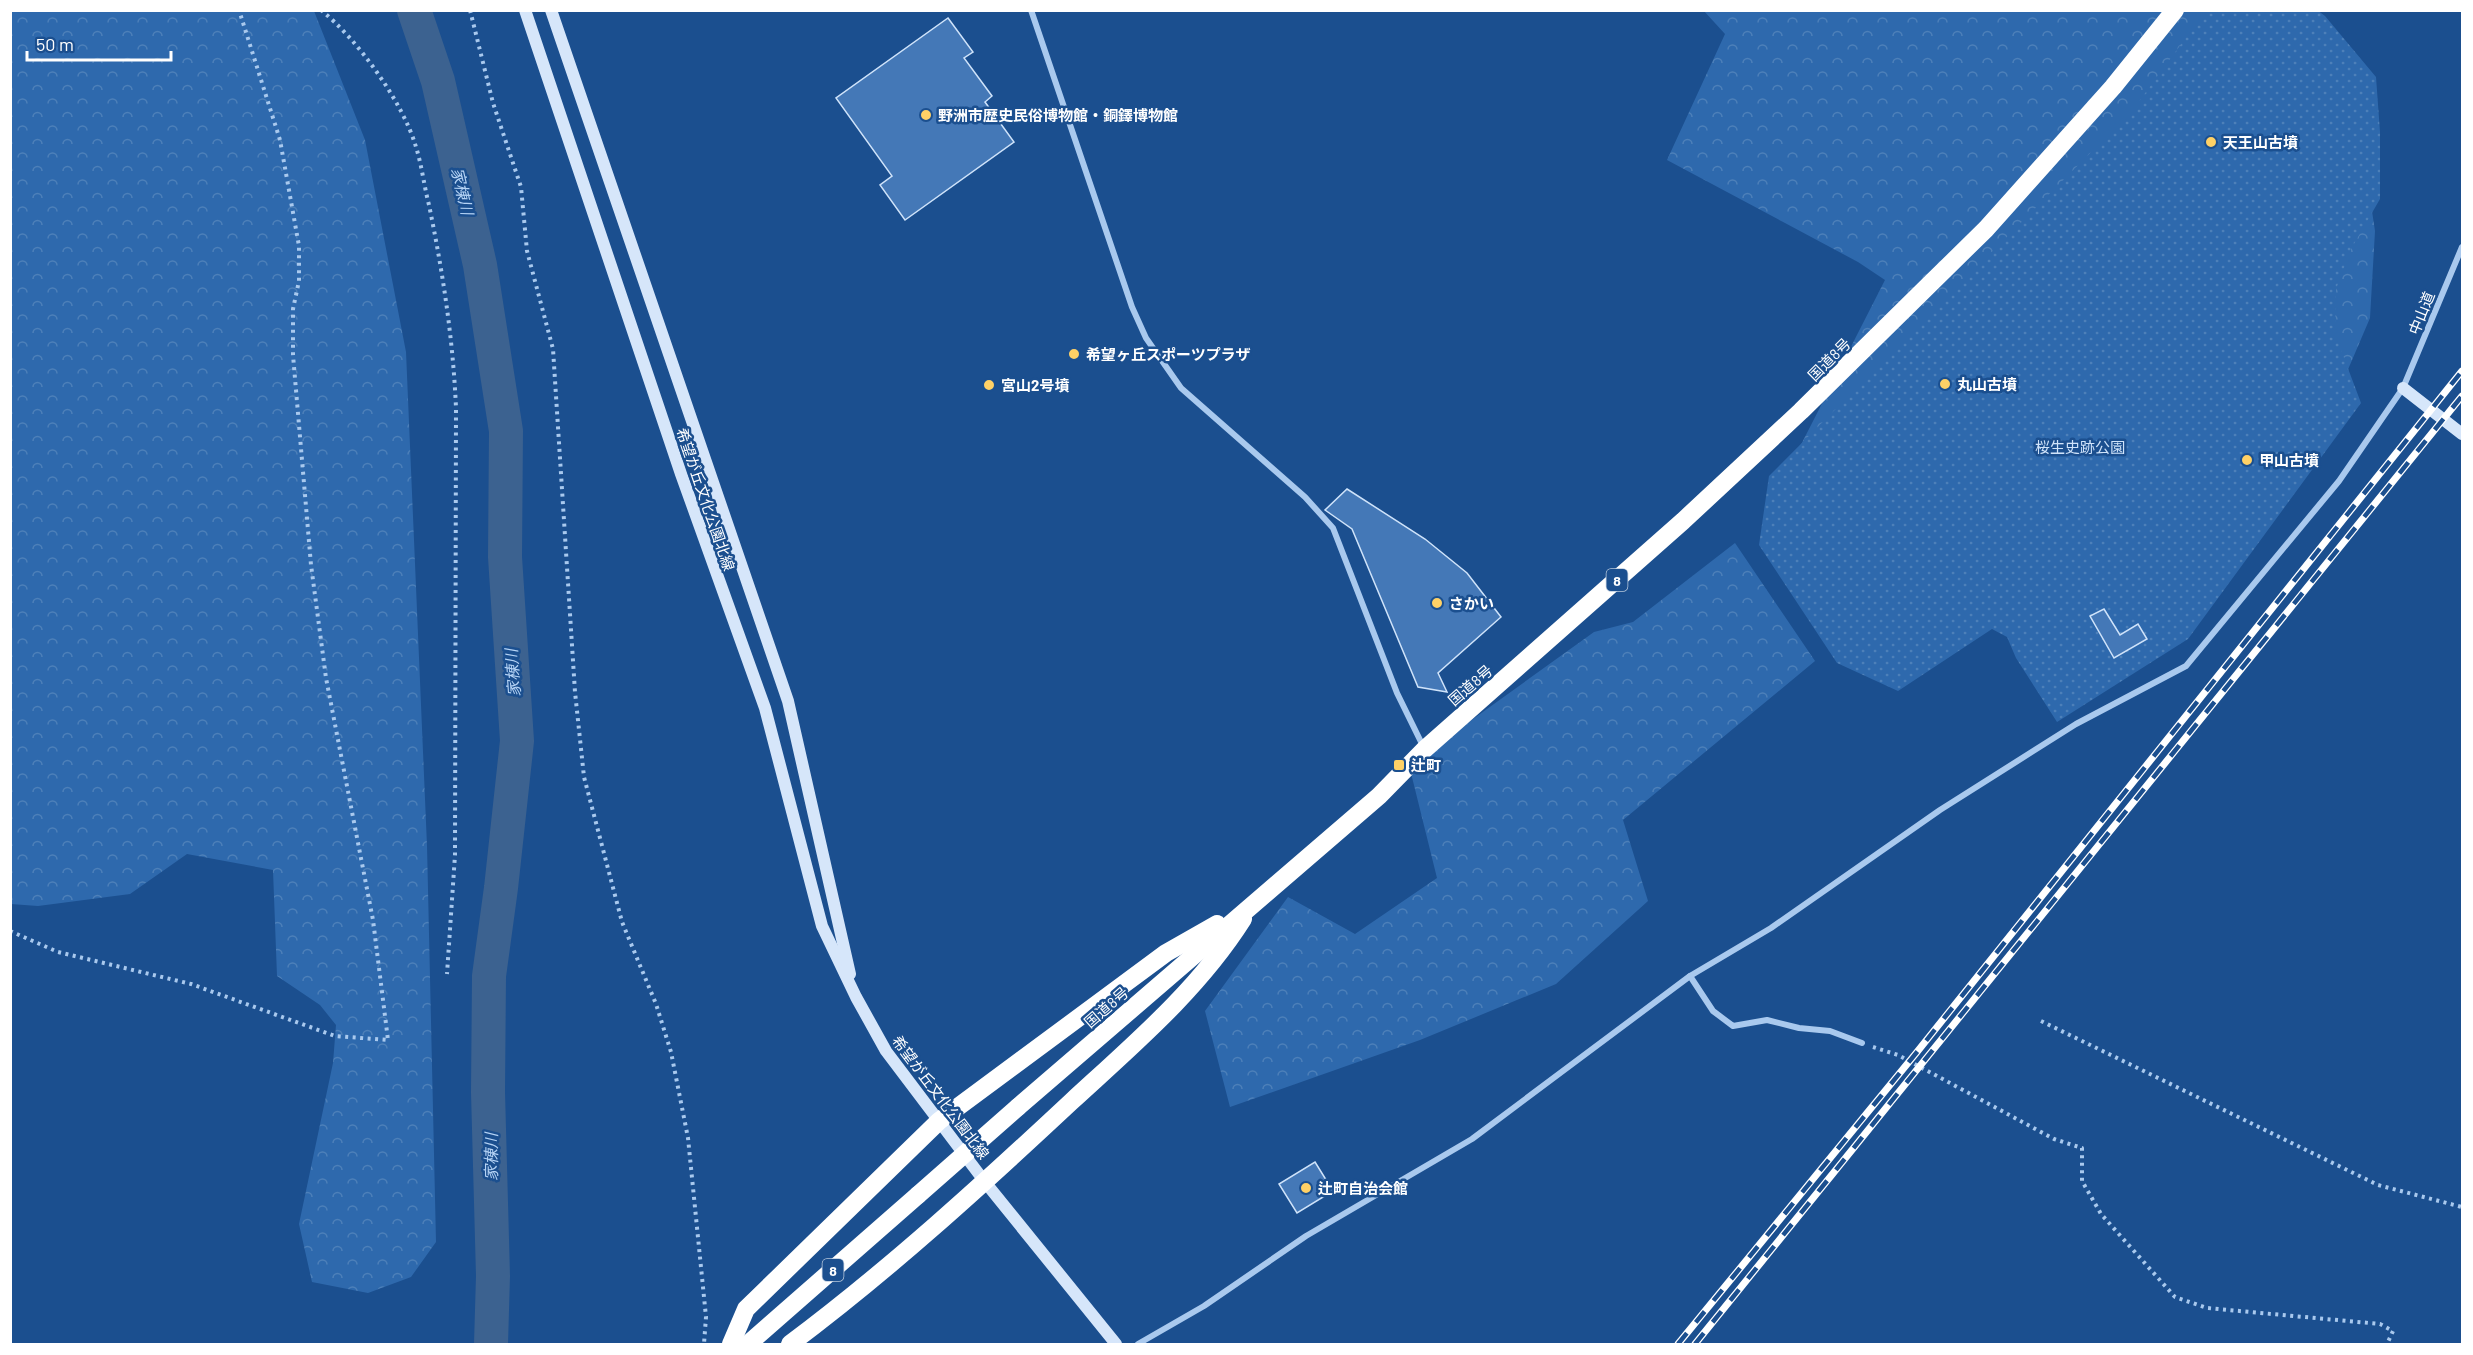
<svg xmlns="http://www.w3.org/2000/svg" width="2473" height="1355" font-family="Barlow,'Noto Sans JP',sans-serif">
<style>
.forest{fill:url(#forest-crowns)}
.park{fill:url(#park-dots)}
.lines{fill:none;stroke-linecap:round;stroke-linejoin:round}
.river{stroke:#3c6290;stroke-width:34}
.building{fill:#4478b7;stroke:#cfe3fa;stroke-width:1.5}
.path{stroke:#a9c9ee;stroke-width:4;stroke-dasharray:3 4.5;stroke-linecap:butt}
.street{stroke:#a9c9ee;stroke-width:6}
.secondary{stroke:#d6e6fa;stroke-width:12}
.highway{stroke:#fff;stroke-width:18}
.rail-casing{stroke:#fff;stroke-width:7}
.rail{stroke:#1b4f8f;stroke-width:4.5;stroke-dasharray:14;stroke-linecap:butt}
.highway-bridge{stroke:#fff;stroke-width:18}
.poi-dot{fill:#ffd166;stroke:#1b4f8f;stroke-width:2}
.labels{text-anchor:middle;dominant-baseline:central;stroke-width:5;stroke-linejoin:round;paint-order:stroke}
.shield{fill:#1b4f8f;stroke:#bbcadd;stroke-width:1.5}
.shield-label{font-size:14px;font-weight:bold;fill:#fff}
.poi-label{font-size:15px;font-weight:bold;fill:#fff;stroke:#1b4f8f;text-anchor:start}
.street-label{font-size:15px;fill:#fff;stroke:#1b4f8f}
.park-label{font-size:15px;fill:#cfe3fa;stroke:#1b4f8f}
.water-label{font-size:16px;font-style:italic;fill:#b5d3f5;stroke:#1b4f8f}
</style>
<defs>
<pattern id="forest-crowns" width="20" height="18" patternUnits="userSpaceOnUse" patternTransform="scale(1.5)"><rect width="20" height="18" fill="#2e69ad"/><path d="M2 6a3 3 0 1 1 6 0M12 15a3 3 0 1 1 6 0" fill="none" stroke="#4d80b9"/></pattern>
<pattern id="park-dots" width="8" height="8" patternUnits="userSpaceOnUse" patternTransform="scale(1.5)"><rect width="8" height="8" fill="#2e69ad"/><path d="M2 2h.1M6 6h.1" fill="none" stroke="#4d80b9" stroke-width="1.8" stroke-linecap="round"/></pattern>
</defs>
<rect width="100%" height="100%" fill="#1b4f8f"/>
<g class="forest">
<path d="M10 11H314L365 140 406 352 427 846 436 1242 411 1277 368 1293 312 1282 299 1224 333 1063 336 1025 320 1005 277 976 273 870 187 854 130 894 38 906 11 904Z"/>
<path d="M1704 11H2268L2367 178 2375 231 2370 318 2326 421 1784 478 1885 280 1858 262 1667 160 1725 34Z"/>
<path d="M1735 543 1815 661 1623 820 1648 901 1556 984 1420 1040 1230 1107 1205 1011 1288 897 1355 934 1437 878 1409 765 1594 632 1633 622Z"/>
</g>
<path class="park" d="M2212 10H2317L2325 16 2376 77 2380 132V199L2351 249 2336 289 2335 334 2361 403 2188 639 2057 722 2016 658 2007 637 1992 629 1898 691 1837 663 1759 545 1769 476 2132 111 2201 17Z"/>
<g class="lines">
<path class="river" d="M414 10 438 81 480 265 506 431 505 557 517 741 501 888 489 976 488 1092 493 1276 491 1344"/>
</g>
<g class="building">
<path d="M948 18 973 52 964 58 992 96 985 102 1014 142 905 220 880 185 892 176 836 98Z"/>
<path d="M1347 489 1425 539 1467 573 1501 617 1438 673 1447 692 1418 687 1352 529 1325 510Z"/>
<path d="M2104 609 2120 635 2138 624 2147 639 2114 658 2090 616Z"/>
<path d="M1315 1162 1333 1191 1297 1213 1279 1184Z"/>
</g>
<g class="lines">
<g class="path">
<path d="M321 10C357 39 403 102 416 147 422 166 424 186 429 205 443 273 453 339 456 408L455 855 447 974"/>
<path d="M470 10 493 103 521 187 527 251 553 349 575 692 584 777 622 922 656 1004 671 1052 688 1138 706 1317 704 1344"/>
<path d="M10 931 58 952 191 984 335 1036 388 1040 373 920 326 678 311 565 293 355V309L299 281V246L280 140 239 10"/>
<path d="M2041 1021 2378 1185 2462 1207"/>
<path d="M1873 1047 1898 1055 2054 1139 2082 1148V1181L2101 1214 2175 1297 2207 1308 2380 1324 2393 1331 2387 1344"/>
</g>
<g class="street">
<path d="M1031 10 1132 307 1146 338 1181 388 1305 497 1333 528 1397 693 1423 746"/>
<path d="M1690 976 1713 1011 1733 1026 1767 1020 1799 1028 1830 1031 1862 1043"/>
<path d="M1138 1344 1204 1306 1306 1236 1472 1139 1690 976 1771 928 1940 810 2076 724 2186 666 2339 481 2403 388 2462 247"/>
</g>
<g class="secondary">
<path d="M525 10 681 474 765 708 822 926 856 997 886 1051 985 1182 1116 1344"/>
<path d="M551 10 788 701 850 974"/>
<path d="M2403 388 2462 434"/>
</g>
<g class="highway">
<path d="M1018 1107 1379 796 1425 749 1683 521 1801 411 1932 282 1986 229 2113 87 2175 10"/>
<path d="M731 1344 746 1309 939 1121 1166 953 1217 924"/>
<path d="M748 1344 918 1195"/>
<path d="M790 1344C889 1270 982 1185 1072 1101 1134 1044 1198 990 1243 919"/>
</g>
<defs>
<g id="rail">
<path d="M1678 1344 1917 1052 2462 371"/>
<path d="M1695 1344 2462 396"/>
</g>
</defs>
<use href="#rail" class="rail-casing"/>
<use href="#rail" class="rail"/>
<path class="highway-bridge" d="M918 1195 1018 1107"/>
</g>
<g class="poi-dot">
<circle cx="926" cy="115" r="6"/>
<circle cx="2211" cy="142" r="6"/>
<circle cx="1074" cy="354" r="6"/>
<circle cx="1945" cy="384" r="6"/>
<circle cx="989" cy="385" r="6"/>
<circle cx="2247" cy="460" r="6"/>
<circle cx="1437" cy="603" r="6"/>
<rect x="1393" y="759" width="12" height="12" rx="3"/>
<circle cx="1306" cy="1188" r="6"/>
</g>
<g class="labels">
<g class="shield">
<rect x="1606.5" y="569" width="21" height="22" rx="4.5"/>
<rect x="822.5" y="1259" width="21" height="22" rx="4.5"/>
</g>
<g class="shield-label">
<text x="1617" y="580">8</text>
<text x="833" y="1270">8</text>
</g>
<g class="poi-label">
<text x="938" y="115">野洲市歴史民俗博物館・銅鐸博物館</text>
<text x="2223" y="142">天王山古墳</text>
<text x="1086" y="354">希望ヶ丘スポーツプラザ</text>
<text x="1957" y="384">丸山古墳</text>
<text x="1001" y="385">宮山2号墳</text>
<text x="2259" y="460">甲山古墳</text>
<text x="1449" y="603">さかい</text>
<text x="1411" y="765">辻町</text>
<text x="1318" y="1188">辻町自治会館</text>
</g>
<g class="street-label">
<text transform="translate(2421 313) rotate(-68)">中山道</text>
<text transform="translate(1829 359) rotate(-45)">国道8号</text>
<text transform="translate(706 499) rotate(71)">希望が丘文化公園北線</text>
<text transform="translate(1470 685) rotate(-41)">国道8号</text>
<text transform="translate(1106 1007) rotate(-41)">国道8号</text>
<text transform="translate(941 1097) rotate(53)">希望が丘文化公園北線</text>
</g>
<g class="park-label">
<text x="2080" y="447">桜生史跡公園</text>
</g>
<g class="water-label">
<text transform="translate(463 191) rotate(77)">家棟川</text>
<text transform="translate(512 673) rotate(-94)">家棟川</text>
<text transform="translate(490 1157) rotate(-90)">家棟川</text>
</g>
</g>
<rect width="2473" height="1355" fill="none" stroke="#ffffff" stroke-width="24"/>
<path d="M27 51v9h144v-9" fill="none" stroke="#ffffff" stroke-width="3"/>
<text x="36" y="51" font-size="18" fill="#ffffff" stroke="#1b4f8f" stroke-width="4.5" paint-order="stroke">50 m</text>
</svg>
